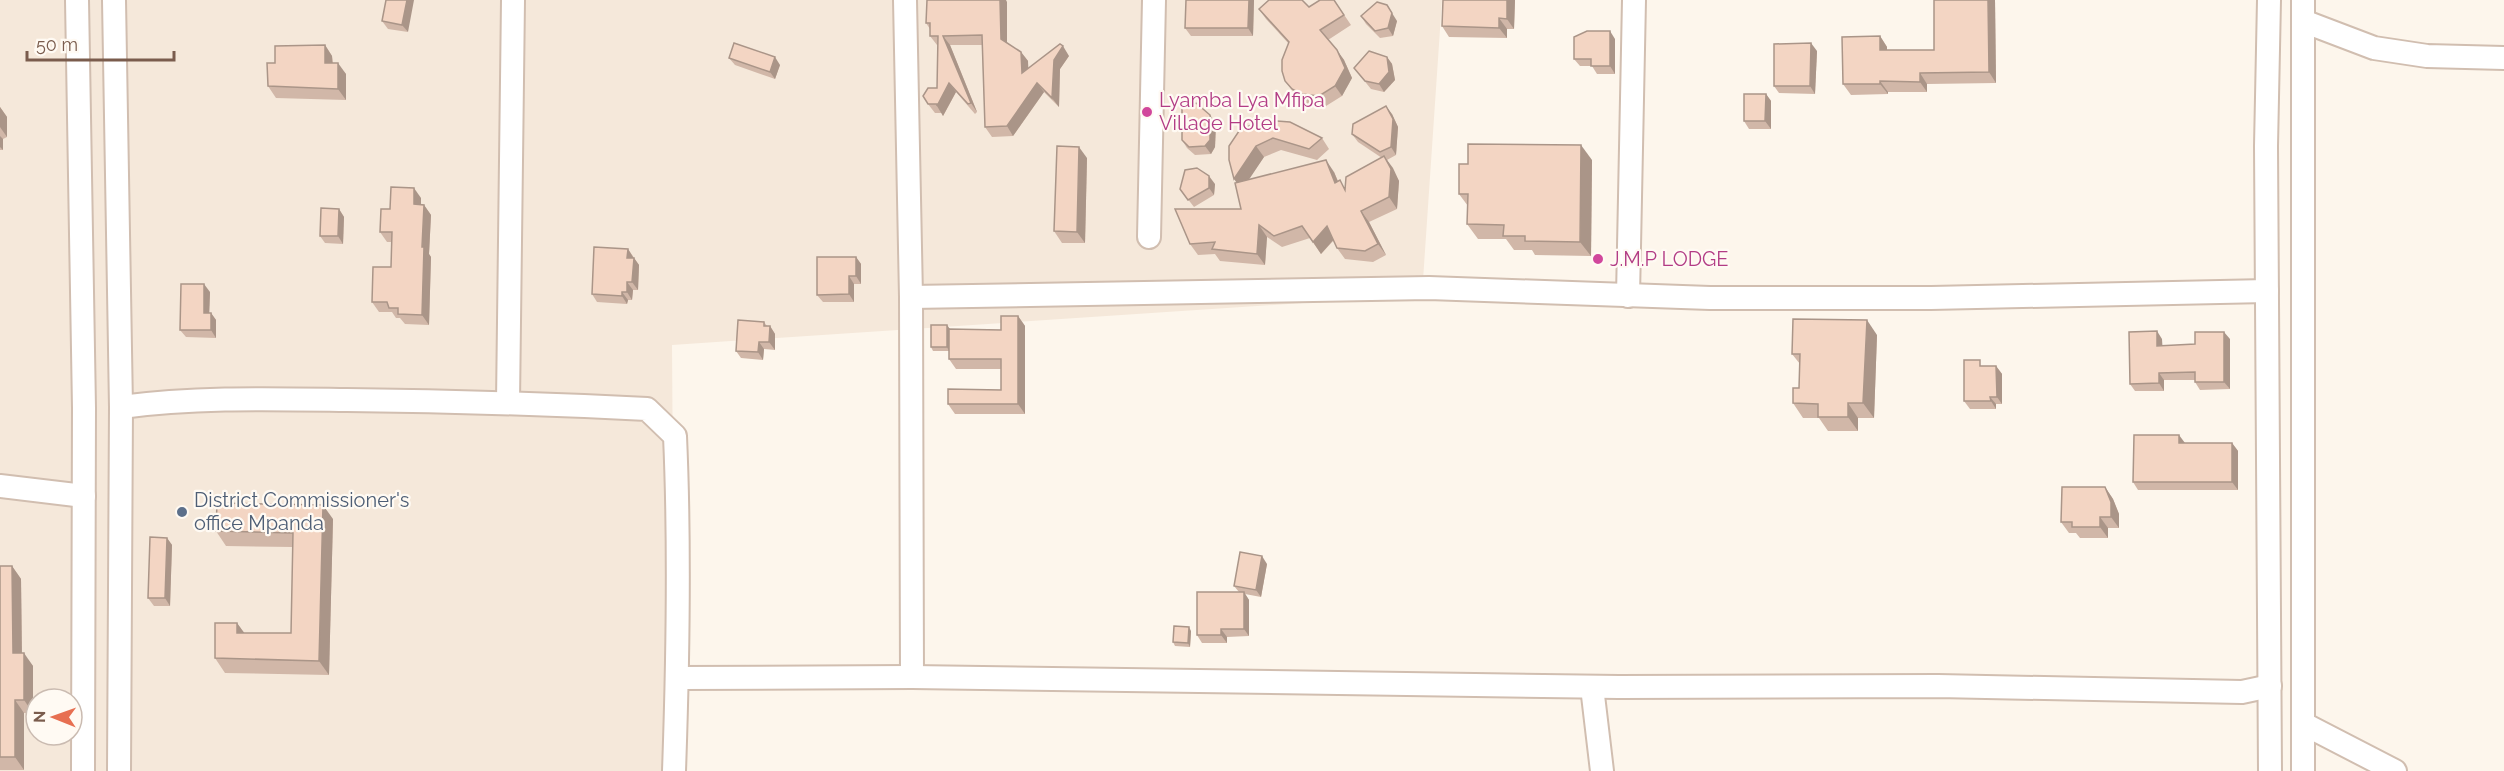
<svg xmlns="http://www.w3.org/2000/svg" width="2504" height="771" font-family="Raleway,sans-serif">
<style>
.residential{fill:#f5e8da;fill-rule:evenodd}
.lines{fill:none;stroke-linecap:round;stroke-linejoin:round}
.minor-casing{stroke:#d1beb0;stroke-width:26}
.minor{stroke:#fff;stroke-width:22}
.wall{fill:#d1b7a8}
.shaded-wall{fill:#aa9588}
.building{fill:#f3d5c3;stroke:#aa9588;stroke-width:1.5}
.hotel-dot{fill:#d1479c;stroke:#fffaf3;stroke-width:2}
.service-dot{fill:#5c6f8a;stroke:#fffaf3;stroke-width:2}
.labels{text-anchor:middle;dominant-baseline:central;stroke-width:4.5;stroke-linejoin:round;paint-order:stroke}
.hotel-label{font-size:20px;fill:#b23c85;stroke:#fffaf3;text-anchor:start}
.service-label{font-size:20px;fill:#4e5e75;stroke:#fffaf3;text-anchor:start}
</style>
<rect width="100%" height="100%" fill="#fdf6ec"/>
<path class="residential" d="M0 0H1442L1422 295 672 345 675 771H0ZM36 699H72V735H36Z"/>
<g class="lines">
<defs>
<g id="minor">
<path d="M77 0 84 408 83 771"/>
<path d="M114 0 121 407 119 771"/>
<path d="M905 0 911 297 912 677"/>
<path d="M2269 0 2266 146 2270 771"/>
<path d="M2303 0V771"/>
<path d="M2303 21 2374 48 2427 56 2504 58"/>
<path d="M1149 237 1154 0"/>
<path d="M1628 296 1634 0"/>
<path d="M911 297 1429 288 1710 298H1931L2267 291"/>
<path d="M508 402 513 0"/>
<path d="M121 407C196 397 271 399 347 400 447 401 547 404 647 409L675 436C680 548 678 659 674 771"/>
<path d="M0 486 84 496"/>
<path d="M678 678 912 677 1619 687 1938 686 2242 692 2270 686"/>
<path d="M1592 687 1602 771"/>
<path d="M2304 724 2395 771"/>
</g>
</defs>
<use href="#minor" class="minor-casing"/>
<use href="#minor" class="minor"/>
</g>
<g class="wall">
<path d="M386 0 408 32 388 29 382 21Z"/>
<path d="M1254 0 1253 36H1191L1185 28Z"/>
<path d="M1334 0 1351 25 1328 40 1344 60 1352 78 1342 96 1326 106 1308 104 1299 99 1285 81 1289 44 1266 19 1259 9 1309 7Z"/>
<path d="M1443 0H1515L1514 29H1507V38L1449 37 1442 26Z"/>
<path d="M1995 0 1996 83 1927 84V92H1888V94L1851 95 1843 84 1880 36 1887 47V50H1934Z"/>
<path d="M1007 2V43L1021 52 1028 61V69L1069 56 1060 69 1059 107 1044 92 1013 136 992 137 985 127 982 45H950L977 112 975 114 956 92 943 116 942 113H935L928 104 937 88 938 45H937L930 36V29L926 23Z"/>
<path d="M1361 16 1397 21 1393 36 1380 38 1366 24Z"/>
<path d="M1615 39V74H1597L1592 66H1580L1574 59Z"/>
<path d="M325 45 332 56 333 63 346 74V100L276 98 268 86 275 63Z"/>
<path d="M1817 51 1815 94 1779 93 1774 86Z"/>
<path d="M1387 57 1392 64 1395 80 1384 92 1371 89 1354 68Z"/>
<path d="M729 58 780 65 775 79 735 65Z"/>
<path d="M1766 94 1771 101V129H1749L1744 121Z"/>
<path d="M0 107 7 117V137L3 139V150H0Z"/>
<path d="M1392 114 1398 127 1396 155 1387 160 1399 181 1397 209 1369 222 1386 255 1373 262 1345 259 1337 248 1334 240 1321 254 1310 238 1282 247 1267 237 1265 265 1220 261 1215 254 1198 255 1190 244 1241 209 1237 183 1239 131 1322 138 1329 149 1317 160 1281 150 1264 157 1248 180 1334 172 1338 181 1345 188 1382 158 1358 142 1352 134Z"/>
<path d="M1216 123 1215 147 1211 154 1195 155 1187 148 1182 140Z"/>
<path d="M1087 158 1085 243H1062L1054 231Z"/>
<path d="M1592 160 1591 256 1535 255 1532 250H1514L1506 239H1478L1467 224 1468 206 1459 194Z"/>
<path d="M1215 184 1214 195 1194 207 1180 189Z"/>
<path d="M421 198V205H424L431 215 429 254 431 257 429 325 405 324 400 318H396L392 312H379L372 302 391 267 392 242H387L380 232Z"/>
<path d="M339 209 344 217 343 244 325 243 320 236Z"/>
<path d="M628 249 639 265 638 290H633L632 300H628L627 304 597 302 592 294Z"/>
<path d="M856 257 861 264V284H854V302H823L817 295Z"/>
<path d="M210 292 209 313H211L216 320V338L186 337 180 330Z"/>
<path d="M1018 316 1025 326V414H955L948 404 1001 390V369H956L949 359V351H933L931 347 950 330H1001Z"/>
<path d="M764 322 767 326H770L775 334V350L764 349 763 360 741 358 736 351Z"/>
<path d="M1877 335 1874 418H1858V431H1828L1819 418H1803L1793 403 1799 388 1800 364 1792 354Z"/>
<path d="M2162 339V346L2195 344 2230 339V389L2200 390 2195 382V380H2164V391H2135L2130 384Z"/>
<path d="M1985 366H1996L2002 374V404H1996V409H1970L1964 401Z"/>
<path d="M2185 443H2232L2238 451V490H2138L2133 482Z"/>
<path d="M2105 487 2113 499 2119 514V528H2108V538H2080L2076 533H2069L2061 522Z"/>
<path d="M333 519 329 675 225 673 215 658 237 623 244 633H291L293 547 226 546 216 531Z"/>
<path d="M167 538 172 545 170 606H154L148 598Z"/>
<path d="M1267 564 1261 597 1245 594 1249 600V636L1227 637V643H1202L1197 635 1239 592 1234 586Z"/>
<path d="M0 566H12L21 579 22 653 33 666V713H24V770H0Z"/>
<path d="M1191 631 1190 647 1175 646 1173 642Z"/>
</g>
<g class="shaded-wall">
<path d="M407 0H414L408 32 402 25Z"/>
<path d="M1000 0H1006L1007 2V49L1001 39Z"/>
<path d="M1249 0H1254L1253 36 1248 28Z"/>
<path d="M1507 0H1515L1514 29 1507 19Z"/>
<path d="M1988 0H1995L1996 83 1989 72Z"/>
<path d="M1387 5 1397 21 1393 36 1388 28Z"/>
<path d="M1499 18 1507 29V38L1499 28Z"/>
<path d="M1610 31 1615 39V74L1610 66Z"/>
<path d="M943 36 950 45 977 112 971 103Z"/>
<path d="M1880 36 1887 47V60L1880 50Z"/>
<path d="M1811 43 1817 51 1815 94 1810 86Z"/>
<path d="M325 45 332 56 333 74 325 63Z"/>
<path d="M1063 46 1069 56 1060 69 1059 107 1052 98 1054 60Z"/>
<path d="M1337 50 1344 60 1352 78 1342 96 1335 86Z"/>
<path d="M1021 52 1028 61 1029 83 1022 73Z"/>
<path d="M775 57 780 65 775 79 770 72Z"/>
<path d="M1387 57 1392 64 1395 80 1384 92 1379 84Z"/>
<path d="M338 63 346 74V100L338 89Z"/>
<path d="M1920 73 1927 84V92L1920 82Z"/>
<path d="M1880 81 1888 92V94L1880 84Z"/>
<path d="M949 83 956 92 943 116 937 106Z"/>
<path d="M1037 83 1044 92 1013 136 1007 126Z"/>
<path d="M1766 94 1771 101V129L1765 121Z"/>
<path d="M1386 106 1392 114 1398 127 1396 155 1391 147Z"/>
<path d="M0 107 7 117V137L0 127Z"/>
<path d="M1210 115 1216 123 1215 147 1211 154 1205 146Z"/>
<path d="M0 136 3 139V150L0 147Z"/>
<path d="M1581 145 1592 160 1591 256 1580 242Z"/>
<path d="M1256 146 1264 157 1242 190 1234 179Z"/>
<path d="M1079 147 1087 158 1085 243 1077 232Z"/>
<path d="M1384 156 1393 168 1399 181 1397 209 1389 197Z"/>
<path d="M1326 160 1334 172 1343 194 1335 183Z"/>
<path d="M1209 176 1215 184 1214 195 1209 188Z"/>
<path d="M414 188 421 198V214L414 204Z"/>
<path d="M424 205 431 215 429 254 431 257 429 325 422 315V247Z"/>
<path d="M339 209 344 217 343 244 338 236Z"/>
<path d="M1361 211 1369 222 1386 255 1378 244Z"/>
<path d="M1259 225 1267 237 1265 265 1257 254Z"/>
<path d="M1327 226 1335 238 1321 254 1313 242Z"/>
<path d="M628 249 633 257V265L627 258Z"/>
<path d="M856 257 861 264V284L856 276Z"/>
<path d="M634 258 639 265 638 290 632 282Z"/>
<path d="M849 276 854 284V302L849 294Z"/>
<path d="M627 282 633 290 632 300 627 292Z"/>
<path d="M204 284 210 292 209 320 204 313Z"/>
<path d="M622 292 628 300 627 304 622 296Z"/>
<path d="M211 313 216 320V338L211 330Z"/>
<path d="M1018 316 1025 326V414L1018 404Z"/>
<path d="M1867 320 1877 335 1874 418 1863 403Z"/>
<path d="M947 325 950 329 949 351 947 347Z"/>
<path d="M770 326 775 334V350L769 342Z"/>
<path d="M2157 331 2162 339 2163 354 2157 346Z"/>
<path d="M2224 332 2230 339V389L2224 382Z"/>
<path d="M759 342 764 349 763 360 758 352Z"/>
<path d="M1996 366 2002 374V404L1997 397Z"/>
<path d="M2159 373 2164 380V391L2159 383Z"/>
<path d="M1990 397 1996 404V409L1991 401Z"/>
<path d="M1848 403 1858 418V431L1848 417Z"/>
<path d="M2179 435 2185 443H2179Z"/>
<path d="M2232 443 2238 451V490L2232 482Z"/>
<path d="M2105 487 2113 499 2119 514V528L2111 517Z"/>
<path d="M323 505 333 519 329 675 319 661Z"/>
<path d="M2100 517 2108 528V538L2100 527Z"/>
<path d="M167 538 172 545 170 606 165 598Z"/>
<path d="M1262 556 1267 564 1261 597 1256 590Z"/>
<path d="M12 566 21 579 22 666 13 653Z"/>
<path d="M1244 592 1249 600V636L1244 629Z"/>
<path d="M237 623 248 638 237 633Z"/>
<path d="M1189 627 1191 631 1190 647 1188 643Z"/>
<path d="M1221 629 1227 637V643L1221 635Z"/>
<path d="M24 653 33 666V713L24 700Z"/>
<path d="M15 700 24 713V770L15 757Z"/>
</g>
<g class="building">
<path d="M386 0H407L402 25 382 21Z"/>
<path d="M927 0H1000L1001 39 1021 52 1022 73 1060 44 1063 46 1054 60 1052 98 1037 83 1007 126 985 127 982 35 943 36 971 103 968 104 949 83 937 106V104H928L923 96 928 88H937L938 36H930V23H926Z"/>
<path d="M1186 0H1249L1248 28H1185Z"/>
<path d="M1269 0H1302L1309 7 1320 0H1334L1344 15 1320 30 1337 50 1345 68 1335 86 1319 96 1301 94 1292 89 1285 81 1282 71V60L1289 42 1259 9Z"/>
<path d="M1443 0H1507V19L1499 18V28L1442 26Z"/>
<path d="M1934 0H1988L1989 72 1920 73V82L1880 81V84H1843L1842 37 1880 36V50H1934Z"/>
<path d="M1377 2 1387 5 1392 13 1388 28 1375 31 1361 16Z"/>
<path d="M1587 31H1610V66H1591V59H1574V37Z"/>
<path d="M734 43 775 57 770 72 729 58Z"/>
<path d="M1811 43 1810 86H1774V44Z"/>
<path d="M325 45V63H338V89L268 86 267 63H275V46Z"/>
<path d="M1369 51 1387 57 1389 72 1379 84 1365 81 1354 68Z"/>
<path d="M1744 94H1766L1765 121H1744Z"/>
<path d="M1196 103 1210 115V140L1205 146 1189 147 1182 140V108Z"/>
<path d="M1386 106 1393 119 1391 147 1380 152 1352 134 1353 124Z"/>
<path d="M1261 120 1290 122 1322 138 1309 149 1273 138 1256 146 1234 179 1229 160V146L1239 131Z"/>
<path d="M1468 144 1581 145 1580 242 1525 241V236H1503L1504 225 1467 224 1468 194H1459V164H1468Z"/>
<path d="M1057 146 1079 147 1077 232 1054 231Z"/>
<path d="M1384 156 1391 169 1389 197 1361 211 1378 244 1365 251 1337 248 1327 226 1313 242 1302 226 1274 236 1259 225 1257 254 1212 249 1215 242 1190 244 1175 209H1241L1235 183 1326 160 1335 183 1340 180 1345 190 1346 177Z"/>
<path d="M1197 168 1209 176V188L1188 200 1180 189 1185 170Z"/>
<path d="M391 187 414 188V204L424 205 422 247H424L422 315 398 314V308H389L387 302H372L373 267H391L392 232H380L381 209H390Z"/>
<path d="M321 208 339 209 338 236H320Z"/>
<path d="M594 247 628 249 627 258H634L632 282H627V292H622V296L592 294Z"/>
<path d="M817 257H856V276H849V294L817 295Z"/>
<path d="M181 284H204V313H211V330H180Z"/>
<path d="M1001 316H1018V404H948V389L1001 390V359H949V329L1001 330Z"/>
<path d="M1793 319 1867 320 1863 403H1848V417H1818V404L1793 403V388H1799L1800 354H1792Z"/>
<path d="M738 320 764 322V326H770L769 342H759L758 352 736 351Z"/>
<rect x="931" y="325" width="16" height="22"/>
<path d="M2157 331V346L2195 344V332H2224V382H2195V372L2159 373V383L2130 384 2129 332Z"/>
<path d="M1964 360H1980V366H1996L1997 397H1990L1991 401H1964Z"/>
<path d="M2134 435H2179V443H2232V482H2133Z"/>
<path d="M2062 487H2105L2111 502V517H2100V527H2072V522H2061Z"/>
<path d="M217 503 323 505 319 661 215 658V623H237V633H291L293 533 216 531Z"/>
<path d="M150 537 167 538 165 598H148Z"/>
<path d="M1240 552 1262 556 1256 590 1234 586Z"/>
<path d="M0 566H12L13 653H24V700H15V757H0Z"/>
<path d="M1197 592H1244V629H1221V635H1197Z"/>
<path d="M1174 626 1189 627 1188 643 1173 642Z"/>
</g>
<g class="hotel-dot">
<circle cx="1147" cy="112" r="6"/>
<circle cx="1598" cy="259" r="6"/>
</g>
<circle class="service-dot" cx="182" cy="512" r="6"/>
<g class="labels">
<g class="hotel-label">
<text x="1159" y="100">Lyamba Lya Mfipa<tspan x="1159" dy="23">Village Hotel</tspan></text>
<text x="1610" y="259">J.M.P LODGE</text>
</g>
<g class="service-label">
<text x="194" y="500">District Commissioner's<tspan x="194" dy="23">office Mpanda</tspan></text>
</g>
</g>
<g transform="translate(54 717) rotate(271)"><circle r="28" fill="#fffaf3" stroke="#cabbb1" stroke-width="1.5"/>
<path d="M0-4.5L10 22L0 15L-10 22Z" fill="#e76f51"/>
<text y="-9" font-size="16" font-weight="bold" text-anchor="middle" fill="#7a5c4d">N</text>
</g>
<path d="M27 51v9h147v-9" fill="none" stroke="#7a5c4d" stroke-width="3"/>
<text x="36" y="51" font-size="18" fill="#7a5c4d" stroke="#fffaf3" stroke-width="4.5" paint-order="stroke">50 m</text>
</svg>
